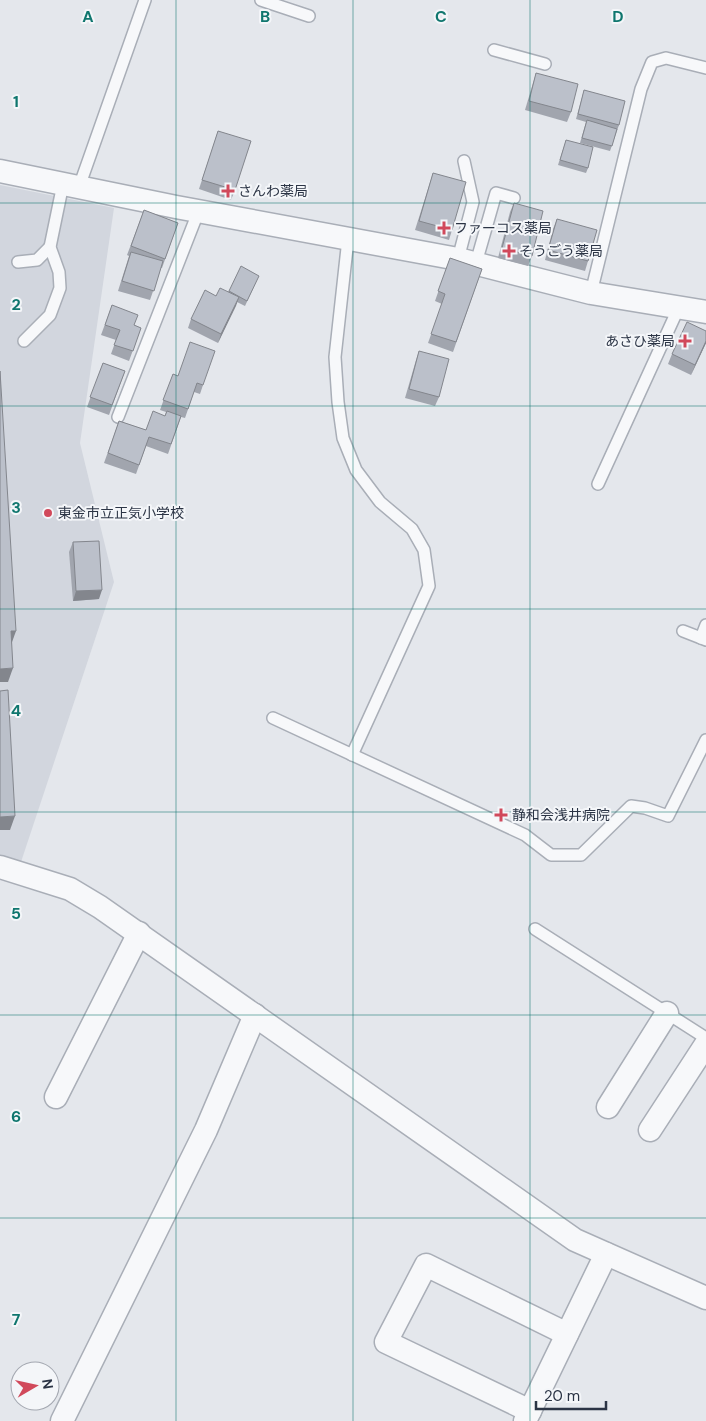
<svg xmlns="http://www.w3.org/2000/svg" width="706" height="1421" font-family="'DM Sans','Noto Sans JP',sans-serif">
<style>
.built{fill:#d2d6de}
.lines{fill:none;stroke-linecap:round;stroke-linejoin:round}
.service-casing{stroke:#a9aeb7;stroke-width:14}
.minor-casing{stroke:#a9aeb7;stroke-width:25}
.service{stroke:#f7f8fa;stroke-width:11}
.minor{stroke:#f7f8fa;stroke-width:22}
.wall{fill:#a1a5ae}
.shaded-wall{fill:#83868d}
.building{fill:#bbc0ca;stroke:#83868d}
.grid{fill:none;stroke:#0f766e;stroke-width:1;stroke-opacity:0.55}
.poi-dot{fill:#d1495b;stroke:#f4f6f9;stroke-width:2}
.labels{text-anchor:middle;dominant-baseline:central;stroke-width:4;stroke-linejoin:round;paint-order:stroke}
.poi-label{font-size:14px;fill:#2b3445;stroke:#f4f6f9;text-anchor:start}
.grid-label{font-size:16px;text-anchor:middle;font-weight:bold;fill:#0f766e;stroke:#f4f6f9;stroke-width:4;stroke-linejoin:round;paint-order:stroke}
</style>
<rect width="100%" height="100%" fill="#e4e7ec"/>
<path class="built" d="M0 185 114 208 80 443 114 582 20 865 0 860Z"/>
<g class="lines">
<defs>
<g id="service">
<path d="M261 0 309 16"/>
<path d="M494 50 545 64"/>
<path d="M79 187 145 0"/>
<path d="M348 239 335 357 338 402 343 438 356 470 380 502 412 529 424 550 429 586 352 755"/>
<path d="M458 259 473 202 464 161"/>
<path d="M18 262 37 260 50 247"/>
<path d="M476 263 496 193 514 198"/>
<path d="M591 293 641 89 652 62 666 58 706 68"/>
<path d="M24 341 50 315 60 288 59 272 50 247 63 184"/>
<path d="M118 417 199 210"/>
<path d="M598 484 679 307"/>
<path d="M683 631 706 640"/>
<path d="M701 638 706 625"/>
<path d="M273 718 525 835 551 855H581L631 806 645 808 668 816 706 740"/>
<path d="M535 929 706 1038"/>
</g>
<g id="minor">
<path d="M0 171 176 207 458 259 591 293 706 312"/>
<path d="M0 867 70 889 100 907 575 1240 706 1298"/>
<path d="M56 1097 139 933"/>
<path d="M608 1107 667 1013"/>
<path d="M650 1130 706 1044"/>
<path d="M530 1411 386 1342 426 1265 567 1334"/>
<path d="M62 1421 206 1130 255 1015"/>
<path d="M525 1421 606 1254"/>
</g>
</defs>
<use href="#service" class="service-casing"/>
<use href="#minor" class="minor-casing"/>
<use href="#service" class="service"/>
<use href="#minor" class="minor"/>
</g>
<g class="wall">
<path d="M536 73 571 112 567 122 525 110 533 83Z"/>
<path d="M584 90 619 125 610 151 580 143 586 122 576 119Z"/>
<path d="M218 131 235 190 231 200 199 189Z"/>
<path d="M566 140 588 168 586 173 558 165Z"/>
<path d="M433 173 452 230 449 240 415 230Z"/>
<path d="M514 203 532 256 528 266 498 258 510 212Z"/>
<path d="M144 210 178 223 162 268H161L150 300 118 291 129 256 127 255Z"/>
<path d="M557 219 588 261 585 271 545 260 553 229Z"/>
<path d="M450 258 482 269 453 352 428 343 442 304 435 301Z"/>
<path d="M257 280 245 306 237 302 218 343 188 328 191 319 216 296Z"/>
<path d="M112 305 134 325 141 328 129 361 111 354 116 340 101 335Z"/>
<path d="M706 331V343L691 375 668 364 672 354Z"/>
<path d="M419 351 439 397 435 406 405 398 416 360Z"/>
<path d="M103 363 125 371 109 415 87 407Z"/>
<path d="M173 374 203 385 200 394 194 392 185 418 181 417 168 454 146 446 136 474 104 463 119 421 146 430 165 416 166 412 160 410Z"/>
<path d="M73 542 99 599 73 601 69 552Z"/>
</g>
<g class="shaded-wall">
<path d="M239 297 236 306 218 343 221 334Z"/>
<path d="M706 341V343L691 375 695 365Z"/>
<path d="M102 590 99 599 73 601 76 591Z"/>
<path d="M11 631H16L11 645Z"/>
<path d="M13 668 8 682H0V669Z"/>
<path d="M15 816 10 830H0V817Z"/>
</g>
<g class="building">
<path d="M536 73 578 84 571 112 529 101Z"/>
<path d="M584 90 625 101 619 125 578 114Z"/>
<path d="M587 120 617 129 612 146 582 138Z"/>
<path d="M218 131 251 141 235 190 202 180Z"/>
<path d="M566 140 593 147 588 168 560 160Z"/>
<path d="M433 173 466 182 452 230 419 221Z"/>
<path d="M514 203 543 211 532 256 502 248Z"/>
<path d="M144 210 178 223 165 259 131 246Z"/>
<path d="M557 219 597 230 588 261 548 250Z"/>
<path d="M131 252 163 261 154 291 122 281Z"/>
<path d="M450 258 482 269 456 342 431 334 445 294 438 291Z"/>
<path d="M241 266 259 276 247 301 229 291Z"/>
<path d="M220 288 239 297 221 334 191 319 205 290 216 296Z"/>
<path d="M112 305 138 315 134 325 141 328 133 351 114 345 120 330 105 325Z"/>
<path d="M687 322 706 331V341L695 365 672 354Z"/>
<path d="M190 342 215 351 203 385 197 383 188 409 163 400 173 374 178 376Z"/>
<path d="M419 351 449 359 439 397 409 389Z"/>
<path d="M103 363 125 371 112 405 90 397Z"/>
<path d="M0 371 16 631H11L13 668 0 669Z"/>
<path d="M153 411 165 416 167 411 181 416 171 444 149 437 139 465 108 453 119 421 146 430Z"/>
<path d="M99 541 102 590 76 591 73 542Z"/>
<path d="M8 690 15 816 0 817V691Z"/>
</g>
<path class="grid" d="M176 0V1421M353 0V1421M530 0V1421M0 203H706M0 406H706M0 609H706M0 812H706M0 1015H706M0 1218H706"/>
<g class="poi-dot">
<path d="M225.5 183.5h5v5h5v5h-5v5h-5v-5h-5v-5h5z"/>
<path d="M441.5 220.5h5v5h5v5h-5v5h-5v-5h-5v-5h5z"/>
<path d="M506.5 243.5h5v5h5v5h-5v5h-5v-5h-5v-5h5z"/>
<path d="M682.5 333.5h5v5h5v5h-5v5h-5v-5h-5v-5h5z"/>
<circle cx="48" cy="513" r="5"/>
<path d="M498.5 807.5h5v5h5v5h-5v5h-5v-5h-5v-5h5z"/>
</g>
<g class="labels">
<g class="poi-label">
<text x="238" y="191">さんわ薬局</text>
<text x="454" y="228">ファーコス薬局</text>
<text x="519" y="251">そうごう薬局</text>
<text x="675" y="341" text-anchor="end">あさひ薬局</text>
<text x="58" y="513">東金市立正気小学校</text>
<text x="512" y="815">静和会浅井病院</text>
</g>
</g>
<g class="grid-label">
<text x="88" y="22">A</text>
<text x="265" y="22">B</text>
<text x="441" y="22">C</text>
<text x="618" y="22">D</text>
<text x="16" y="107">1</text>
<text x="16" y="310">2</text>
<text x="16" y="513">3</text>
<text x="16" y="716">4</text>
<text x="16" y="919">5</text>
<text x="16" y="1122">6</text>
<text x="16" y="1325">7</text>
</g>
<g transform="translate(35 1386) rotate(81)"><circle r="24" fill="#f4f6f9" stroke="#a4a8b1"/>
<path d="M0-4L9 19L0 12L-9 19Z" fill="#d1495b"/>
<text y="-8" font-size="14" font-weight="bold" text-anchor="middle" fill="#2b3445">N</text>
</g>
<path d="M536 1401v8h70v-8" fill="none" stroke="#2b3445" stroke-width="2.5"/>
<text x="544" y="1401" font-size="15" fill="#2b3445" stroke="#f4f6f9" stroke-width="4" paint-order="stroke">20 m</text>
</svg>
